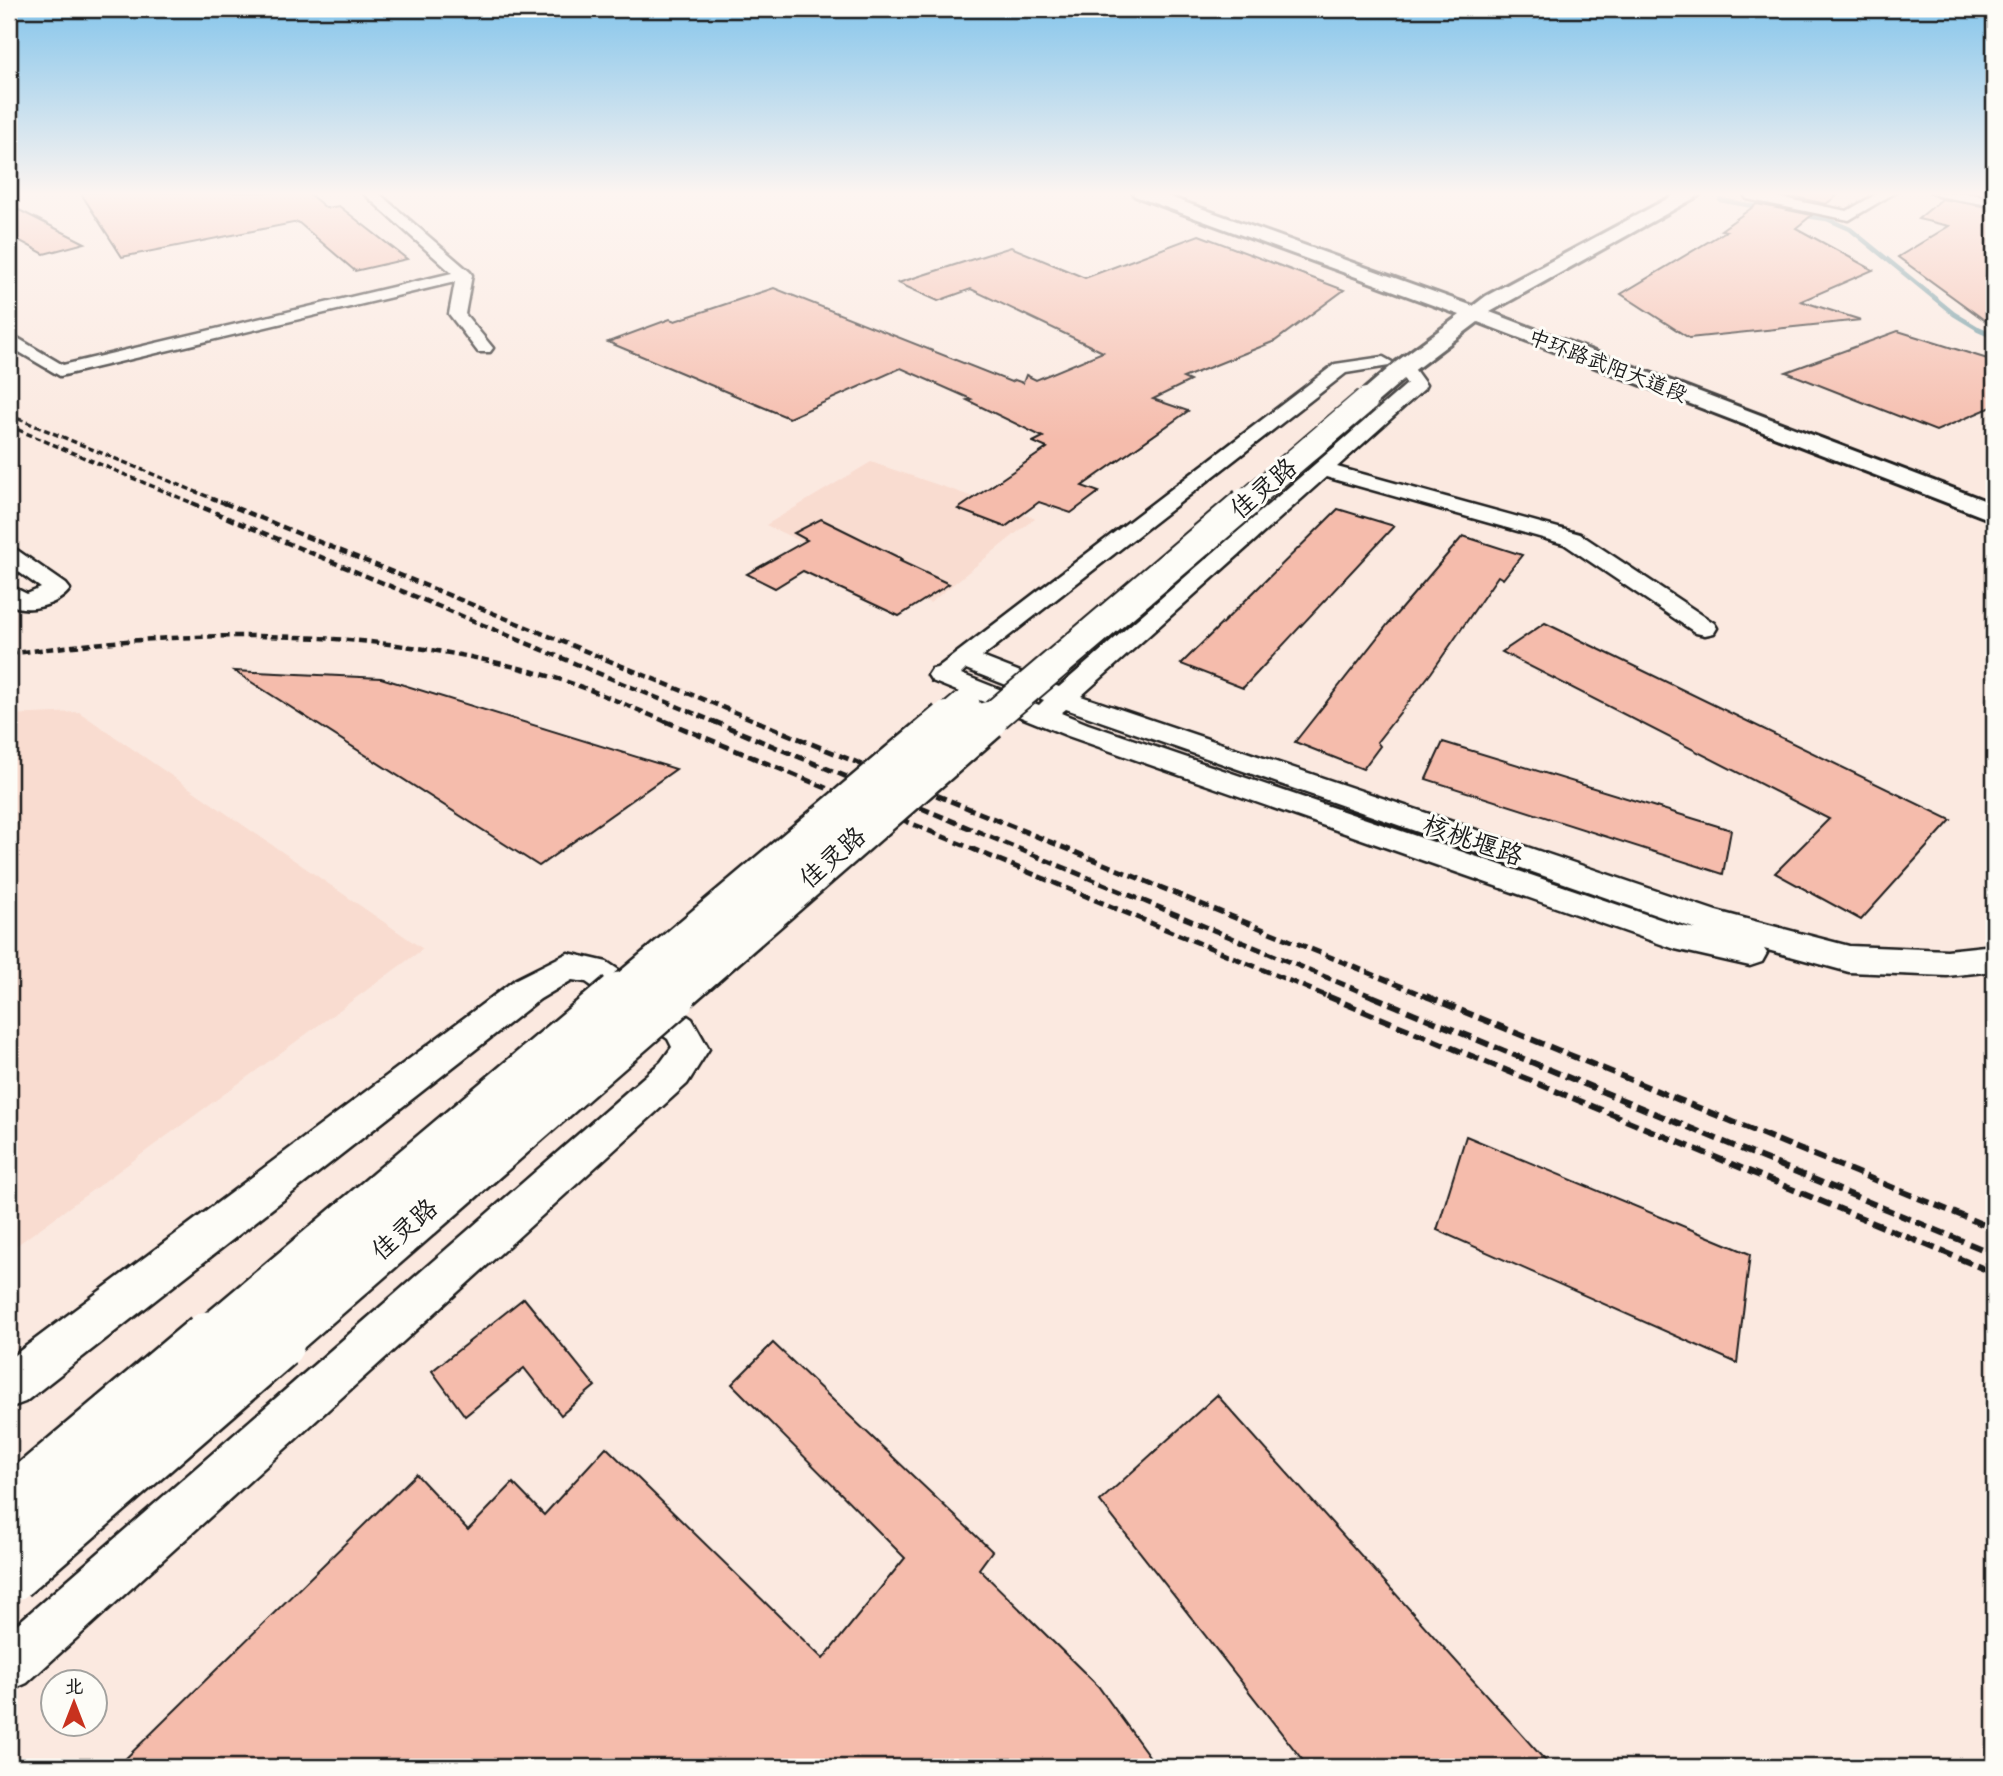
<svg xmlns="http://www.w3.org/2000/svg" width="2003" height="1776" font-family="Itim,'LXGW WenKai TC',sans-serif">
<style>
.built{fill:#f9dcd0}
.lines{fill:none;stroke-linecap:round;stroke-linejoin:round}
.stream-far1{stroke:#62919b;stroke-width:4.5}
.stream{stroke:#62919b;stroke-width:6}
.building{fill:#f5bcac;stroke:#1c1c1c;stroke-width:2}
.minor-casing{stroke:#1c1c1c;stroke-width:5}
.major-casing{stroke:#1c1c1c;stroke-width:6}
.minor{fill:#fdfcf7;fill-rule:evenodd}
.major{fill:#fdfcf7;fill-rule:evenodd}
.rail-far3{stroke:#1c1c1c;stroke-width:3.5;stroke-dasharray:6 3.5;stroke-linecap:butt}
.rail-far2{stroke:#1c1c1c;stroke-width:4.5;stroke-dasharray:8 4.5;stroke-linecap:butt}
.rail-far1{stroke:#1c1c1c;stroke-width:5;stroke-dasharray:10 5;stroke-linecap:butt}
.rail{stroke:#1c1c1c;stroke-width:6;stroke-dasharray:13 6;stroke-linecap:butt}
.major-bridge-far4-casing{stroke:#1c1c1c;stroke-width:27;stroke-linecap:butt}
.major-bridge-far3-casing{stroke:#1c1c1c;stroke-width:34;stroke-linecap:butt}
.major-bridge-far2-casing{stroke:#1c1c1c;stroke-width:43;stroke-linecap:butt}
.major-bridge-far1-casing{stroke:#1c1c1c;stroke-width:52;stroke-linecap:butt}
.major-bridge-casing{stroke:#1c1c1c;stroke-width:64;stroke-linecap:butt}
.major-bridge-far4{stroke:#fdfcf7;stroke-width:24}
.major-bridge-far3{stroke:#fdfcf7;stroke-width:30}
.major-bridge-far2{stroke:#fdfcf7;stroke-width:38}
.major-bridge-far1{stroke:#fdfcf7;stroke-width:47}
.major-bridge{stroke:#fdfcf7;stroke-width:59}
.labels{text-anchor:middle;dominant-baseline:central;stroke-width:6;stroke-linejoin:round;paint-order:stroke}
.far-street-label{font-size:21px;fill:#1c1c1c;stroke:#fdfcf7}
.street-label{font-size:26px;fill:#1c1c1c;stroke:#fdfcf7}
</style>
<rect width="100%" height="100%" fill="#fbe9e0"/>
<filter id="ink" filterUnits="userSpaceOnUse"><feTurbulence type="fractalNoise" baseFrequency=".0143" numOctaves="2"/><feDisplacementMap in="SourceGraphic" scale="14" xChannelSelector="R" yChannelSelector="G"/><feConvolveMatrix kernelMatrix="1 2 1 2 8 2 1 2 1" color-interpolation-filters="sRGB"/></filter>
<g filter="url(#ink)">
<g class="built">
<path d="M871 462 1035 518 930 603 766 525Z"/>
<path d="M79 712 423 949 9 1251V715Z"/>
</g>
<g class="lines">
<g class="stream-far1">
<path d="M1720 200 1764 208"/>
<path d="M1800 215 1827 219 1850 229 1954 314 1982 331"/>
</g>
<path class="stream" d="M1978 329 1994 336"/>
</g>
<g class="building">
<path d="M80 192H307L326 208 339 206 407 259 355 271 298 222 122 257Z"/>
<path d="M1773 192H1842L1826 204Z"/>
<path d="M1942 199 1994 208V327L1898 257 1949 226 1918 219Z"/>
<path d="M1757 204 1812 215 1796 228 1873 270 1801 301 1861 320 1689 338 1621 294 1726 231 1721 230Z"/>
<path d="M9 205 85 243 44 254 9 235Z"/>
<path d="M1199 235 1344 290 1275 341 1183 378 1190 381 1153 399 1188 411 1082 486 1099 492 1071 513 1039 502 1005 527 958 509 1047 448 1033 442 1043 437 967 400 971 399 901 368 789 418 608 342 670 319 675 321 774 288 1011 382 1015 380 1023 383 1026 375 1036 380 1103 352 971 289 938 301 898 283 1011 247 1085 278Z"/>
<path d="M1898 331 1994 361V406L1936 431 1786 372Z"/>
<path d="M1338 509 1394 526 1243 688 1181 664Z"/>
<path d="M821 519 902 559 900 561 949 584 899 616 803 571 775 588 747 574 807 540 794 533Z"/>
<path d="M1463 536 1522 555 1503 579 1498 576 1431 673 1377 742 1380 746 1363 769 1295 742 1388 624Z"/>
<path d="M1545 623 1951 820 1861 920 1775 873 1829 819 1502 652Z"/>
<path d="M234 671 381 678 676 769 539 866Z"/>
<path d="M1443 742 1731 830 1723 874 1426 779Z"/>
<path d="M1466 1136 1750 1254 1737 1363 1437 1230Z"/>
<path d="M524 1298 595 1386 561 1415 524 1368 465 1416 432 1371Z"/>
<path d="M773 1343 992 1551 979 1569 1098 1686 1157 1767H117L416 1474 468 1530 513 1483 544 1515 606 1447 823 1659 905 1558 732 1384Z"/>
<path d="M1217 1395 1551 1767H1308L1100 1501Z"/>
</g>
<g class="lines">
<defs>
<g id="minor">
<path d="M362 192H377L470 272 472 275 465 314 493 348 490 352H478L449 314 455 282 60 376 9 346V333L63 365 452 273Z"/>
<path d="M1749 192H1765L1763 194 1847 211 1880 192H1896L1849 220 1747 199 1745 196Z"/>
<path d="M1931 192H1960L1994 198V206L1938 196Z"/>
<path d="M1383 357 1392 362 1389 366 1346 373 982 657 1059 687 1407 384 1395 367 1404 362 1410 363 1426 385 1424 389 1337 467 1580 534 1714 623 1717 628 1714 633 1705 635 1696 633 1564 544 1326 477 1081 696 1716 911 1849 946 1947 950 1994 945V971L1947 976 1849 972 1764 949 1767 953 1762 962 1750 966 1675 949 1068 736 932 681 928 675 932 669 937 668 1335 364ZM966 669 1044 700 1039 705 961 674ZM1066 709 1696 929 1677 925 1088 724 1061 713Z"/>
<path d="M9 548 17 550 66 584 70 589C59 605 25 615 9 603V585L27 594 41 588 9 565Z"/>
<path d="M568 953 607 962 692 1019 709 1049 687 1084 27 1683 9 1691V1631L661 1062 672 1047 668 1039 586 982 572 980 540 999 25 1402 9 1408V1359L516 979Z"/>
</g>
<path id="major" d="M1133 192H1156L1473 306 1486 296 1680 192H1700L1698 196 1490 312 1994 504V521L1478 322 1412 372 1374 405H1358L1354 400 1358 395 1396 362 1460 315 1135 196Z"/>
</defs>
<use href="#minor" class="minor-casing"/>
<use href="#major" class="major-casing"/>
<use href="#minor" class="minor"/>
<use href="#major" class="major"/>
<g class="rail-far3">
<path d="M9 415 228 505"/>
<path d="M9 426 197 505"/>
</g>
<g class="rail-far2">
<path d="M192 503 717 723"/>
<path d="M224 503 761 723"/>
<path d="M9 654C189 629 369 625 545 675 588 687 628 706 669 723"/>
</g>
<g class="rail-far1">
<path d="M665 721 1331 998"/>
<path d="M713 721 1376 998"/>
<path d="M756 721 1430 998"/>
</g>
<g class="rail">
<path d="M1327 996 1994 1273"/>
<path d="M1372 996 1994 1254"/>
<path d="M1426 996 1994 1229"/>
</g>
<defs>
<path id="major-bridge-far4" d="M1243 505 1366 400"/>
<g id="major-bridge-far3">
<path d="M945 723 965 706"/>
<path d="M986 723 1245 503"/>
</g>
<g id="major-bridge-far2">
<path d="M618 998 947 721"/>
<path d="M670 998 988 721"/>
</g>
<g id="major-bridge-far1">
<path d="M208 1343 620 996"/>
<path d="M273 1343 672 996"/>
</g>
<g id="major-bridge">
<path d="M9 1510 210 1341"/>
<path d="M9 1572 275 1341"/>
</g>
</defs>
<use href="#major-bridge-far4" class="major-bridge-far4-casing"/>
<use href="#major-bridge-far3" class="major-bridge-far3-casing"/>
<use href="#major-bridge-far2" class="major-bridge-far2-casing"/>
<use href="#major-bridge-far1" class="major-bridge-far1-casing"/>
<use href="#major-bridge" class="major-bridge-casing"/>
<use href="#major-bridge-far4" class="major-bridge-far4"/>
<use href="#major-bridge-far3" class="major-bridge-far3"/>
<use href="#major-bridge-far2" class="major-bridge-far2"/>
<use href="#major-bridge-far1" class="major-bridge-far1"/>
<use href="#major-bridge" class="major-bridge"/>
</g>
</g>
<linearGradient id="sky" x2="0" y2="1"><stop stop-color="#85c5eb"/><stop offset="0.44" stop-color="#fdf5f1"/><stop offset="1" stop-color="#fdf5f1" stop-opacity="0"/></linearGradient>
<rect width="2003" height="440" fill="url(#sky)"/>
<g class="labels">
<g class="far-street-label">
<text transform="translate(1608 365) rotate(21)">中环路武阳大道段</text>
</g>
<g class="street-label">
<text transform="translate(1263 488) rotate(-40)">佳灵路</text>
<text transform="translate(1473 840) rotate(19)">核桃堰路</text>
<text transform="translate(832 857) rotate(-41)">佳灵路</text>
<text transform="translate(404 1229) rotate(-41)">佳灵路</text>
</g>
</g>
<rect width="2003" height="1776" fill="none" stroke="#fdfcf7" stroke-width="35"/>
<rect x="18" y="18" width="1968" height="1741" fill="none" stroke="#1c1c1c" stroke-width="2.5" filter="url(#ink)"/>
<g transform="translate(74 1703)"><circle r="33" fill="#fdfcf7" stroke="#a3a29f" stroke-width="2"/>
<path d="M0-5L12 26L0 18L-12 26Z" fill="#c8321e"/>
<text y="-10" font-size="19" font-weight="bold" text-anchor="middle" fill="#1c1c1c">北</text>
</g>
</svg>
